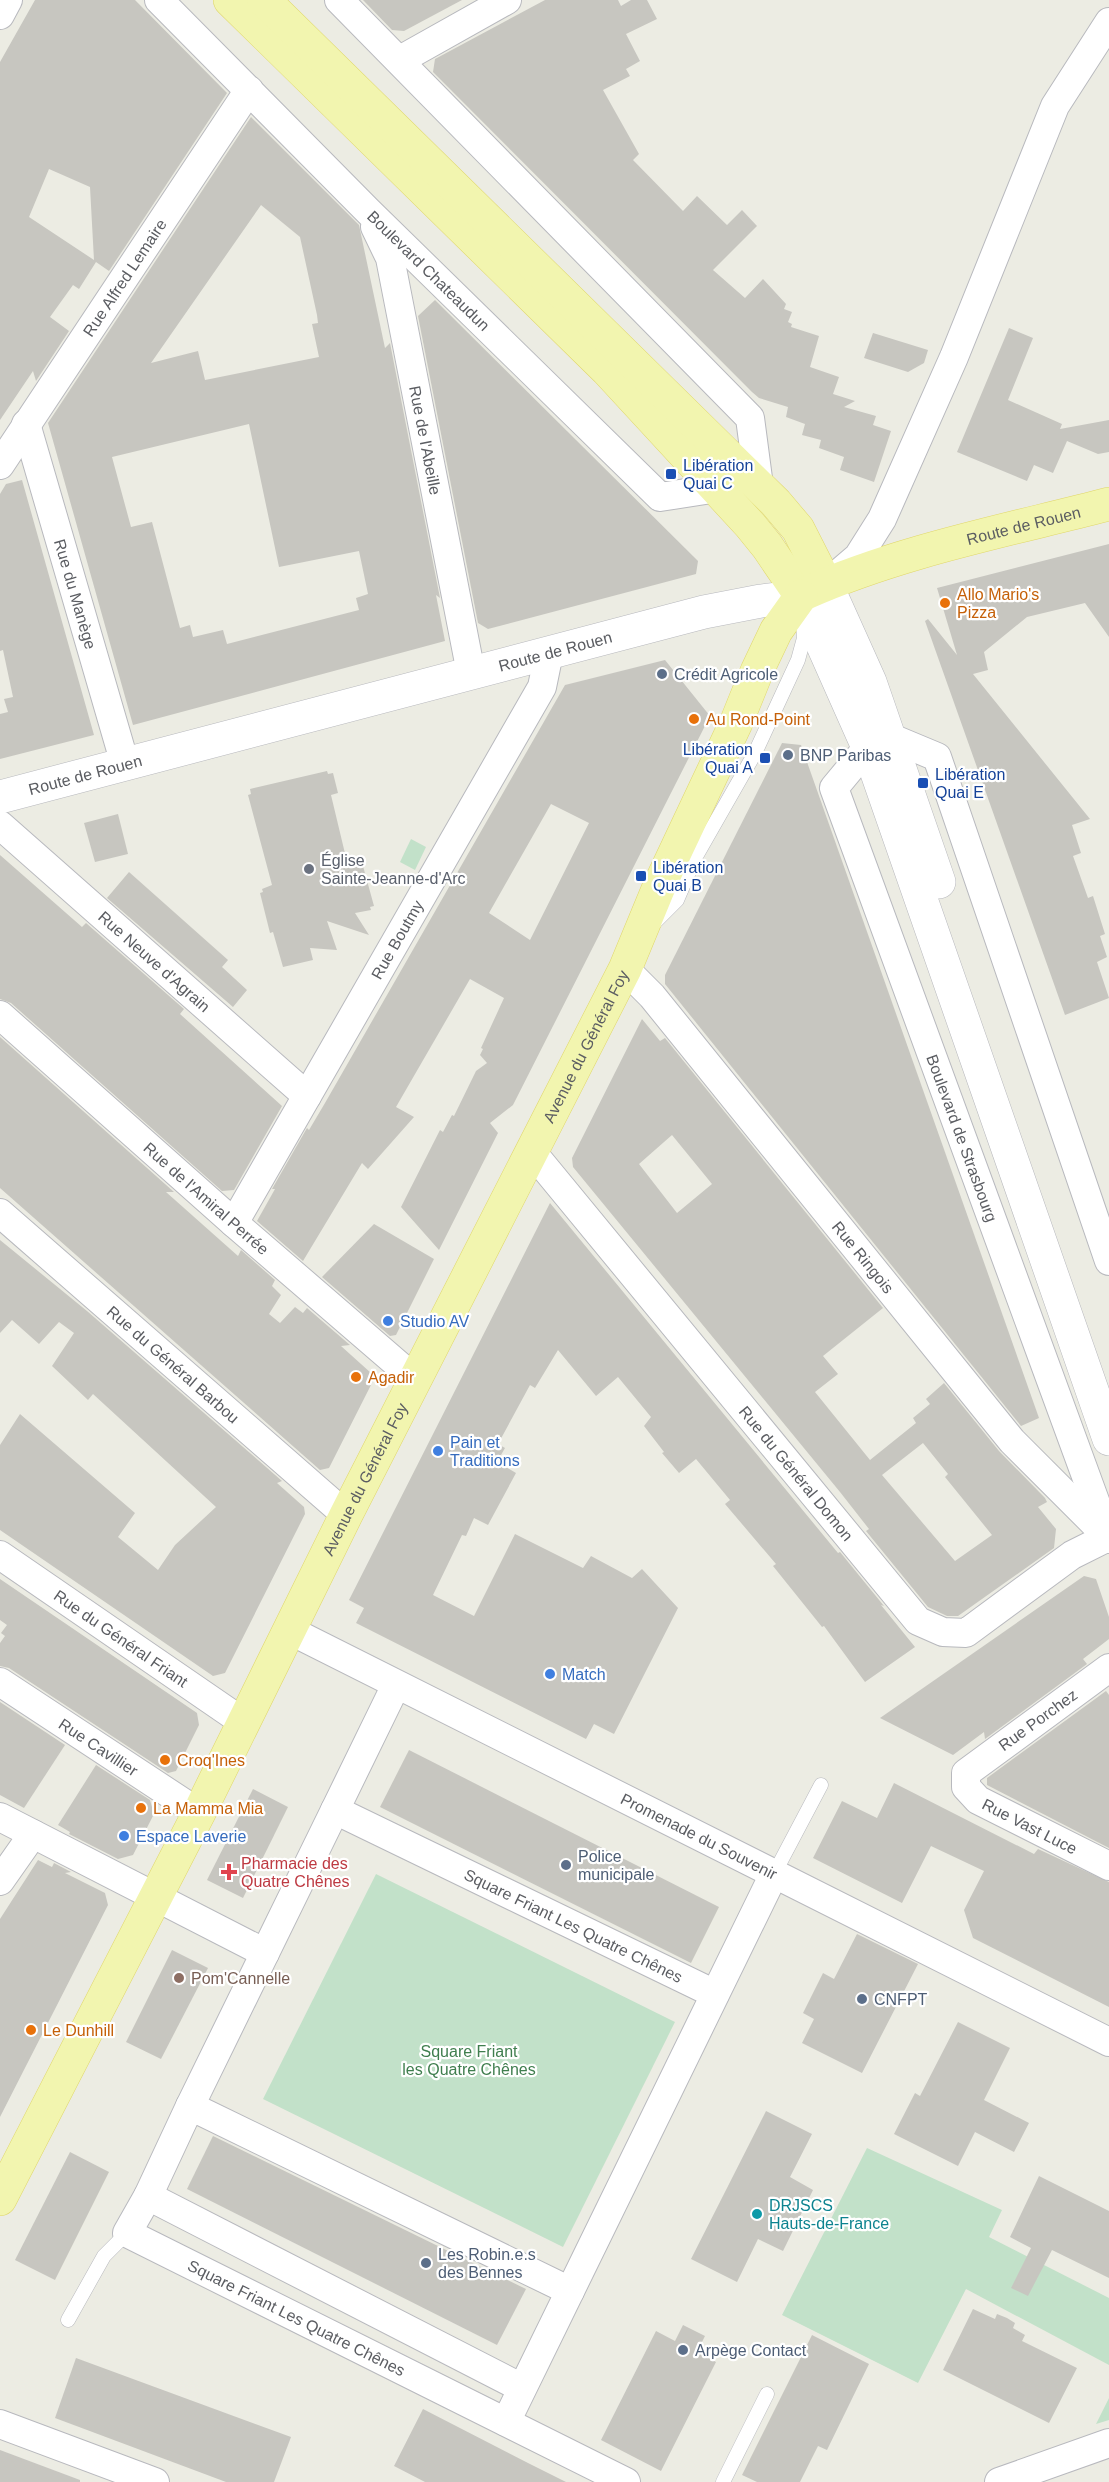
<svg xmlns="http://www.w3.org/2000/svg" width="1109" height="2482" font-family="Helvetica,sans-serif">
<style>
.green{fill:#c2e1c9}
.building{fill:#c7c6c0;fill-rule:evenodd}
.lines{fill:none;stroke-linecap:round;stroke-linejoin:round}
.lane-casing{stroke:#b8b9be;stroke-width:15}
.street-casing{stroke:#b8b9be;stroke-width:30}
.secondary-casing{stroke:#b7b8bd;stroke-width:34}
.primary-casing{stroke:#e0d769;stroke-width:34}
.lane{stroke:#fff;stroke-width:14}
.street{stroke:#fff;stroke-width:28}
.secondary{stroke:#fff;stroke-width:33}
.primary{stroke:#f2f5af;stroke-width:33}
.transit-dot{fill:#1a4fb4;stroke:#fff;stroke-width:2}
.food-dot{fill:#e8710a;stroke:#fff;stroke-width:2}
.service-dot{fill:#5c6f8a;stroke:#fff;stroke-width:2}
.worship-dot{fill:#6b7280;stroke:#fff;stroke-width:2}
.shop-dot{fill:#3f7fe0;stroke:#fff;stroke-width:2}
.health-dot{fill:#e0444e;stroke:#fff;stroke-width:2}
.education-dot{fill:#8d6e63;stroke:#fff;stroke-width:2}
.culture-dot{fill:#0f9aa8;stroke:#fff;stroke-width:2}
.labels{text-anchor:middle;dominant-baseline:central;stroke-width:4.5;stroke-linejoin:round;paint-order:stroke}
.street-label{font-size:16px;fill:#5b5d62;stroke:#fff}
.transit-label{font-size:16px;fill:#164399;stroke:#fff;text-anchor:start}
.food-label{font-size:16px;fill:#c56008;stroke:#fff;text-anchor:start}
.service-label{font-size:16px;fill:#4e5e75;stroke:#fff;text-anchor:start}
.worship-label{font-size:16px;fill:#5b616d;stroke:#fff;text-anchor:start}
.shop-label{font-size:16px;fill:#366cbe;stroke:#fff;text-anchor:start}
.health-label{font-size:16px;fill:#be3a42;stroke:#fff;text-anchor:start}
.education-label{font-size:16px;fill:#785e54;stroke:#fff;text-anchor:start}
.park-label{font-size:16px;fill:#3f7e4e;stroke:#fff}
.culture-label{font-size:16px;fill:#0d838f;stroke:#fff;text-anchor:start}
</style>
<rect width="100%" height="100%" fill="#ecece3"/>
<g class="green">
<path d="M411 839 426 847 415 870 400 862Z"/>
<path d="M376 1874 675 2022 563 2247 263 2099Z"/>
<path d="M867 2148 1002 2210 989 2237 1109 2298V2365L966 2289 918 2383 782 2315Z"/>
<path d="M1109 2398V2420L1096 2424Z"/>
</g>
<g class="building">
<path d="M35 0H135L227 93 109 271 96 262 79 289 73 285 50 317 69 331 36 381 33 371 0 420V62ZM49 169 90 187 94 260 29 217Z"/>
<path d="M363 0H462L404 31 392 30Z"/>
<path d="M545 0H618L621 6 631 0H647L657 19 626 34 640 61 626 69 630 76 603 90 639 154 633 160 683 211 697 196 727 225 742 210 757 226 713 270 745 298 763 279 786 304 784 309 792 312 788 322 792 324 791 327 819 336 810 367 839 377 833 394 855 401 844 407 876 416 873 425 891 431 874 482 840 470 844 457 819 448 821 440 802 435 805 424 786 417 788 407 759 398 752 392 433 72 435 59Z"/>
<path d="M251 117 359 225 385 348 390 343 440 598 436 595 445 641 133 725 48 423ZM261 205 300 237 317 315 318 323 312 324 319 357 205 380 198 351 151 363ZM249 424 279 567 359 551 368 594 356 598 359 610 227 644 223 630 193 637 190 625 180 628 152 522 131 527 112 457Z"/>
<path d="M435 300 698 561 696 574 488 629 478 623 418 316Z"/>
<path d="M1009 328 1033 338 1008 400 1062 424 1060 429 1109 420V452L1098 454 1067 441 1053 473 1034 465 1027 481 957 452Z"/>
<path d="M873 333 928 350 924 363 908 372 864 358Z"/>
<path d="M22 480 94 735 0 759V714L8 712 4 699 13 697 3 650 0 651V494L6 484Z"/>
<path d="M1109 544V637L1085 603 1027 617 984 652 988 670 973 674 1090 819 1072 825 1081 853 1073 856 1088 898 1093 896 1105 934 1100 936 1107 957 1097 962 1109 998 1065 1015 925 621 928 619 957 655 937 588Z"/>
<path d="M665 660 710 716 513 1105 490 1123 498 1133 439 1250 401 1207 440 1130 443 1132 452 1115 454 1116 476 1071 487 1063 480 1055 483 1049 481 1048 504 998 470 979 396 1107 414 1117 368 1169 362 1163 303 1261 257 1221 275 1189H272L307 1128 309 1130 325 1103 565 685ZM551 804 589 823 530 940 489 913Z"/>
<path d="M782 743 801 745 1039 1418 1021 1426 665 984V975Z"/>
<path d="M327 771 328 774 333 773 338 793 331 795 348 866 359 864 360 867 363 866 374 906 370 907 371 910 355 913 369 935 327 921 337 950 310 948 313 960 283 967 273 932 270 933 260 893 263 892 262 889 272 885 248 795 251 794 250 789Z"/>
<path d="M118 814 128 854 95 862 84 823Z"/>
<path d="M0 855 82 927 86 923 184 1009 180 1014 282 1106 234 1190 222 1191 11 1003 0 999Z"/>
<path d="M129 872 228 960 222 967 247 990 233 1007 107 898Z"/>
<path d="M642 1019 660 1041 665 1038 883 1308 823 1356 838 1374 815 1392 870 1460 916 1423 913 1418 930 1404 926 1399 944 1383 999 1451 1045 1498 1047 1502 1038 1507 1056 1529 1054 1548 958 1616H947L928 1607 866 1531 869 1529 840 1492 573 1167 572 1158ZM672 1135 712 1184 677 1213 639 1164ZM923 1443 948 1474 945 1477 992 1535 955 1561 882 1475Z"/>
<path d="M0 1037 174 1192H166L238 1256 241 1250 275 1280 272 1286 281 1295 269 1314 280 1323 295 1307 303 1313 307 1308 350 1345 341 1346 371 1373 373 1381 329 1468 320 1470 0 1188Z"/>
<path d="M550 1203 838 1553 840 1552 884 1606 881 1605 915 1647 865 1682 824 1626 822 1627 773 1566 776 1564 725 1504 730 1500 696 1459 679 1473 662 1453 664 1452 644 1426 651 1417 618 1377 596 1396 558 1350 535 1388 530 1385 498 1444 505 1448 497 1462 516 1473 488 1525 474 1518 466 1536 462 1535 433 1595 474 1616 515 1534 583 1568 591 1556 632 1578 642 1569 678 1608 614 1734 594 1724 586 1739 356 1623 364 1608 349 1600Z"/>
<path d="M374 1224 434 1259 396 1335 390 1336 322 1277Z"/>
<path d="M0 1240 87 1311 282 1481 277 1483 304 1507 305 1514 225 1673 213 1676 0 1530V1445L20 1414 135 1513 118 1537 158 1570 175 1545 216 1507 93 1394 88 1400 52 1366 74 1333 59 1322 39 1344 12 1320 0 1333Z"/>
<path d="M1084 1576 1096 1579 1109 1617V1639L1083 1659 1087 1664 985 1739 984 1732 953 1755 880 1718Z"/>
<path d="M0 1579 197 1713 199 1725 176 1771 168 1773 9 1668 0 1666V1643L5 1636 1 1633 7 1625 0 1620Z"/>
<path d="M1106 1691 1109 1695V1848L987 1785V1778Z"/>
<path d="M0 1702 65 1745 24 1808 0 1795Z"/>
<path d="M409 1750 719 1907 691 1963 380 1807Z"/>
<path d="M96 1765 150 1800 154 1814 133 1855 118 1859 69 1834 70 1832 58 1825Z"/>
<path d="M894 1783 1034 1854 1038 1849 1109 1882V2007L973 1938 964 1910 984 1871 931 1846 902 1903 813 1858 842 1801 877 1818Z"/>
<path d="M253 1789 288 1807 243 1898 207 1880Z"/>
<path d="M38 1860 52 1867 54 1863 71 1872 65 1873 105 1893 108 1905 0 2117V1919Z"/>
<path d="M857 1934 918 1964 862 2073 802 2043 814 2019 803 2013 823 1973 834 1979Z"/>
<path d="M172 1950 208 1968 161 2059 126 2042Z"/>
<path d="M958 2022 1010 2048 984 2100 1029 2123 1014 2152 975 2132 958 2166 894 2134 915 2093 920 2096Z"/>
<path d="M766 2111 812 2134 790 2177 813 2190 783 2251 758 2239 737 2282 691 2259Z"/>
<path d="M213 2136 526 2289 497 2345 187 2189Z"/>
<path d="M70 2152 109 2172 55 2280 15 2260Z"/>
<path d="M1039 2176 1109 2211V2278L1052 2250 1028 2296 1011 2288 1031 2248 1010 2237Z"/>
<path d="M973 2309 995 2319 997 2314 1007 2318 1015 2323 1013 2328 1025 2335 1022 2341 1077 2368 1049 2423 943 2370Z"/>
<path d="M683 2325 705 2336 697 2352 716 2362 661 2471 601 2440 656 2331 675 2341Z"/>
<path d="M812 2335 869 2364 827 2450 818 2446 800 2482H757L742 2475Z"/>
<path d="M76 2358 291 2437 274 2482H226L55 2418Z"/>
<path d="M423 2409 528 2463 566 2482H425L394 2466Z"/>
<path d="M0 2450 80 2480V2482H0Z"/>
</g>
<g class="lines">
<defs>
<g id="lane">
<path d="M655 922 677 900 695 858 755 753 798 660 804 638 803 623"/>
<path d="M774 1874 821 1785"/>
<path d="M68 2320 104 2256 127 2233"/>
<path d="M723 2482 767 2394"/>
</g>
<g id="street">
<path id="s1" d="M159 0 368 211 660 497 718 488"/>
<path d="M339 0 750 418 759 486"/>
<path d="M0 15 8 0"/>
<path d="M400 60 507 0"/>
<path id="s2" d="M375 227 390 258 471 673"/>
<path id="s3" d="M26 424 125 764"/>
<path id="s4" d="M0 465 249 90"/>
<path d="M830 581 858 557 882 519 954 357 1055 106 1109 22"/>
<path d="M889 737 937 757 1109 1261"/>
<path id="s5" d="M868 747 834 788 1109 1539"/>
<path id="s6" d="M0 825 307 1096"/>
<path id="s7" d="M625 969 652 996 1012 1441 1102 1531"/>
<path id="s8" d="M0 1015 234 1223 416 1380"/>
<path id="s9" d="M532 1152 918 1621 943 1632 966 1633 1072 1555 1108 1537"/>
<path id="s10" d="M0 1213 346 1515"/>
<path id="s11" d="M234 1223 542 687 549 653"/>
<path id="s12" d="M0 1555 243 1722"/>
<path id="s13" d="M289 1630 1109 2042"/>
<path id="s14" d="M1109 1668 966 1773V1787L978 1800 1109 1866"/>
<path id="s15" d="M0 1682 199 1813"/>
<path id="s16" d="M396 1685 335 1810 715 1994"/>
<path d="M0 1817 265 1953"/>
<path d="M0 1881 33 1834"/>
<path d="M190 2106 335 1810"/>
<path d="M148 2196 522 2388"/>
<path id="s17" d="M570 2291 190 2106 148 2196 127 2233 626 2482"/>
<path d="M506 2422 774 1874"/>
<path d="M0 2424 155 2482"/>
<path d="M999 2482 1109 2443"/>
</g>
<g id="secondary">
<path d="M826 584 870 682 939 882"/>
<path id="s18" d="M0 797 704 612 761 601 801 596 868 747 1109 1439"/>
</g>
<g id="primary">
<path d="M230 0 607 370 750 525 767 546 801 596"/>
<path d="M264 0 776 503 798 529 826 584"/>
<path id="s19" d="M806 593C900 551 1009 530 1109 504"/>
<path id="s20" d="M0 2199 199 1813 346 1515 625 969 661 882 736 723 757 671 776 631 801 596"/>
</g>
</defs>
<use href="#lane" class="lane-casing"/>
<use href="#street" class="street-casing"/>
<use href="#secondary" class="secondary-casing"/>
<use href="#primary" class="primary-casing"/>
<use href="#lane" class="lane"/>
<use href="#street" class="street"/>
<use href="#secondary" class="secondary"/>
<use href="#primary" class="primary"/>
</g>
<g class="transit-dot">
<rect x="665" y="468" width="12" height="12" rx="3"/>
<rect x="759" y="752" width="12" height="12" rx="3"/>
<rect x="917" y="777" width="12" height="12" rx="3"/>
<rect x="635" y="870" width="12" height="12" rx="3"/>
</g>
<g class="food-dot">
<circle cx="945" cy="603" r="6"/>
<circle cx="694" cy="719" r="6"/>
<circle cx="356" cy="1377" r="6"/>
<circle cx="165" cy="1760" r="6"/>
<circle cx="141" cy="1808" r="6"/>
<circle cx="31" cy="2030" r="6"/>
</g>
<g class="service-dot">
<circle cx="662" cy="674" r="6"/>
<circle cx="788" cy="755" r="6"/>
<circle cx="566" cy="1865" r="6"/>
<circle cx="862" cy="1999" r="6"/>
<circle cx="426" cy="2263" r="6"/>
<circle cx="683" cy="2350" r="6"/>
</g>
<circle class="worship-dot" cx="309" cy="869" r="6"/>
<g class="shop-dot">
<circle cx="388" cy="1321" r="6"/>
<circle cx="438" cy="1451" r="6"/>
<circle cx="550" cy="1674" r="6"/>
<circle cx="124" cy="1836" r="6"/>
</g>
<path class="health-dot" d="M226 1863h6v6h6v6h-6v6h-6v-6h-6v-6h6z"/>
<circle class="education-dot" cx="179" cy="1978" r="6"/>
<circle class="culture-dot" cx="757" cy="2214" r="6"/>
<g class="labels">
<g class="street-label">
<text stroke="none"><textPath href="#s1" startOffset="382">Boulevard Chateaudun</textPath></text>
<text stroke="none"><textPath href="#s4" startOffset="225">Rue Alfred Lemaire</textPath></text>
<text stroke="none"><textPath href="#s2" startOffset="220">Rue de l'Abeille</textPath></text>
<text stroke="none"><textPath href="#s19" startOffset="228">Route de Rouen</textPath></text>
<text stroke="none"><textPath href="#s3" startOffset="177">Rue du Manège</textPath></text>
<text stroke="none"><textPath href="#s18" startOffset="574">Route de Rouen</textPath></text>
<text stroke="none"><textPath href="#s18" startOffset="88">Route de Rouen</textPath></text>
<text stroke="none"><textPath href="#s11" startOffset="327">Rue Boutmy</textPath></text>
<text stroke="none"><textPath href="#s6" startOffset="206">Rue Neuve d'Agrain</textPath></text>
<text stroke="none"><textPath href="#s20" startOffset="1293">Avenue du Général Foy</textPath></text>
<text stroke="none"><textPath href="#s5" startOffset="426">Boulevard de Strasbourg</textPath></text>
<text stroke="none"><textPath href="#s8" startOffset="276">Rue de l'Amiral Perrée</textPath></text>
<text stroke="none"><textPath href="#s7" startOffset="374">Rue Ringois</textPath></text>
<text stroke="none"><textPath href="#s10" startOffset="230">Rue du Général Barbou</textPath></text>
<text stroke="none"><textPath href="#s9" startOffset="416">Rue du Général Domon</textPath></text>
<text stroke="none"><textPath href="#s20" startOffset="807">Avenue du Général Foy</textPath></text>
<text stroke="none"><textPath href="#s12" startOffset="147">Rue du Général Friant</textPath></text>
<text transform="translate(1038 1720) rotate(-36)">Rue Porchez</text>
<text stroke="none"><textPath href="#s15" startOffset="118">Rue Cavillier</textPath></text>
<text stroke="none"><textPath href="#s14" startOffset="267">Rue Vast Luce</textPath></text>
<text stroke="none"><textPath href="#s13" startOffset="459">Promenade du Souvenir</textPath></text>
<text stroke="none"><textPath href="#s16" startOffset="404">Square Friant Les Quatre Chênes</textPath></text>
<text stroke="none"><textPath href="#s17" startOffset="754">Square Friant Les Quatre Chênes</textPath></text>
</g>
<g class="transit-label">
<text x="683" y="465">Libération<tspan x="683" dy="18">Quai C</tspan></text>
<text x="753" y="749" text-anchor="end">Libération<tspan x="753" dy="18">Quai A</tspan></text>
<text x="935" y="774">Libération<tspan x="935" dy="18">Quai E</tspan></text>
<text x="653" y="867">Libération<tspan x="653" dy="18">Quai B</tspan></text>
</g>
<g class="food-label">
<text x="957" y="594">Allo Mario's<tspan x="957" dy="18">Pizza</tspan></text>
<text x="706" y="719">Au Rond-Point</text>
<text x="368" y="1377">Agadir</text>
<text x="177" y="1760">Croq'Ines</text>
<text x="153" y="1808">La Mamma Mia</text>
<text x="43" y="2030">Le Dunhill</text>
</g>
<g class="service-label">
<text x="674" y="674">Crédit Agricole</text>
<text x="800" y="755">BNP Paribas</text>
<text x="578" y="1856">Police<tspan x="578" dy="18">municipale</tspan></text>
<text x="874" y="1999">CNFPT</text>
<text x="438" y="2254">Les Robin.e.s<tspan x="438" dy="18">des Bennes</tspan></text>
<text x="695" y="2350">Arpège Contact</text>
</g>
<g class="worship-label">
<text x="321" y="860">Église<tspan x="321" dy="18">Sainte-Jeanne-d'Arc</tspan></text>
</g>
<g class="shop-label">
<text x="400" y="1321">Studio AV</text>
<text x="450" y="1442">Pain et<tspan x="450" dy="18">Traditions</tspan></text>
<text x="562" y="1674">Match</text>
<text x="136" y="1836">Espace Laverie</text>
</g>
<g class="health-label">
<text x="241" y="1863">Pharmacie des<tspan x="241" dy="18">Quatre Chênes</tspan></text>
</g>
<g class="education-label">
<text x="191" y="1978">Pom'Cannelle</text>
</g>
<g class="park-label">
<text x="469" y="2051">Square Friant<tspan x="469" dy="18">les Quatre Chênes</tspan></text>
</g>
<g class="culture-label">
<text x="769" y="2205">DRJSCS<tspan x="769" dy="18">Hauts-de-France</tspan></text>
</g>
</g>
</svg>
